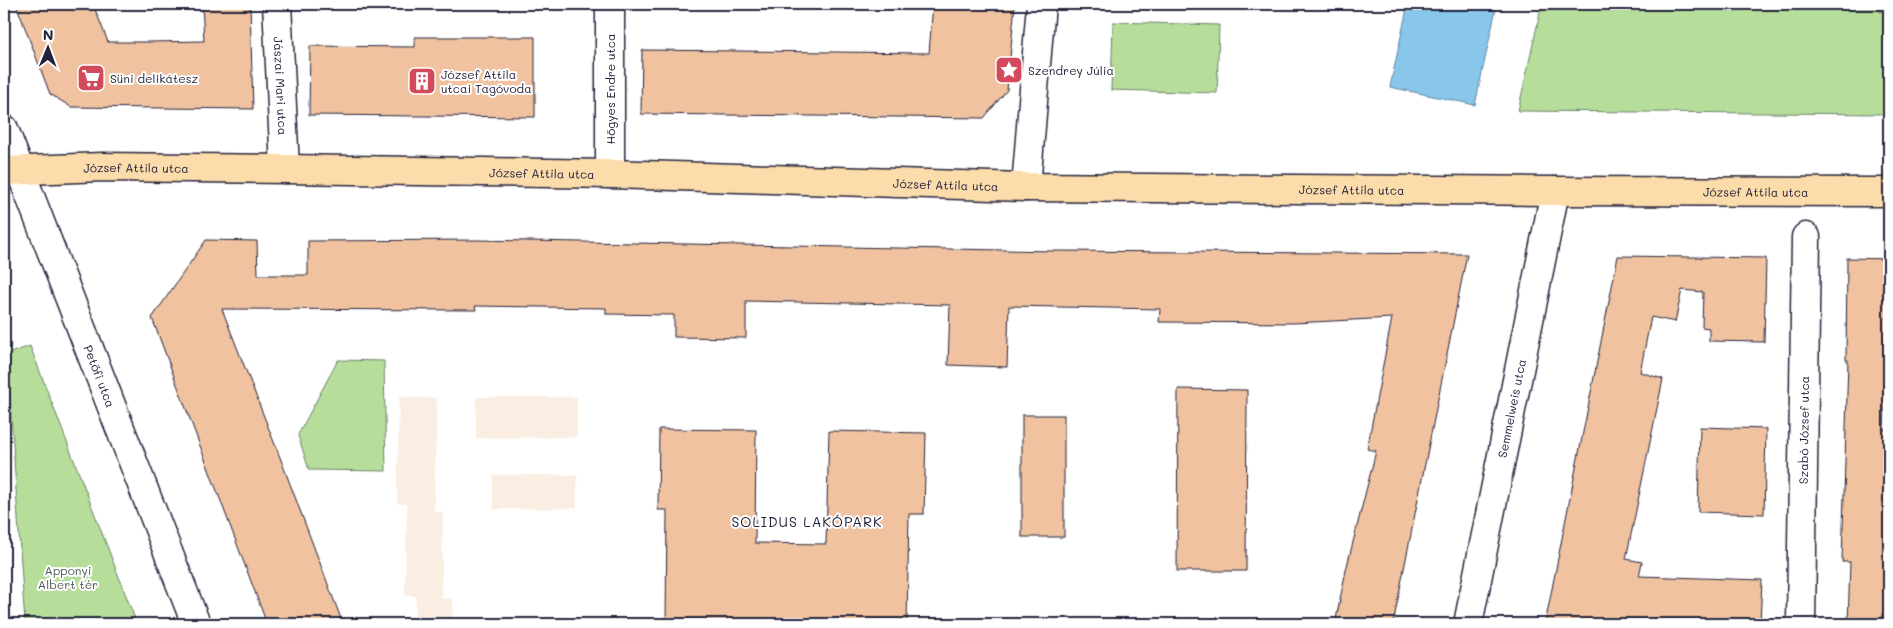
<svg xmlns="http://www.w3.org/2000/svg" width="1893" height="628" font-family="Mali,sans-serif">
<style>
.built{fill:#faede2}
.green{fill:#b6de9a;stroke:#6c806a}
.water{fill:#89c7ea;stroke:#6085a4}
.building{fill:#f0c29f;stroke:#22223b}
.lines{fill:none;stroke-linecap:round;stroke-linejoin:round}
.street-casing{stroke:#22223b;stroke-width:31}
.primary-casing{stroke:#22223b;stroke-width:31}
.street{stroke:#fff;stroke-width:28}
.primary{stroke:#fcdcab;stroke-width:28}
.labels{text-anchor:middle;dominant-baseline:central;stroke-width:4;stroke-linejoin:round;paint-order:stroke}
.poi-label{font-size:12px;fill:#22223b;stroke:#fff;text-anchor:start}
.street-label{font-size:12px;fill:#22223b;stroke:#fff}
.park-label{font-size:12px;fill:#4e5a58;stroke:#fff}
.neighbourhood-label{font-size:14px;letter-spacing:1px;fill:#22223b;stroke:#fff}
</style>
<rect width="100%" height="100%" fill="#fff"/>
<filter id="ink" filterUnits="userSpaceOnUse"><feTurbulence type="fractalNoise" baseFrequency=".02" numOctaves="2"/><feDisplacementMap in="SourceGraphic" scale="10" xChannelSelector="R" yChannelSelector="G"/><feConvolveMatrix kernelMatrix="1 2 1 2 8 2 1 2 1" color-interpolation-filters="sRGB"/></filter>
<g filter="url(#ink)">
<g class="built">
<path d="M399 397 437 398 434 511 443 512 441 598 453 599V624H415L416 596 405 595 407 504 397 503Z"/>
<path d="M476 397H577V437L476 438Z"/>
<path d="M493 475H577V508L493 509Z"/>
</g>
<g class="green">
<path d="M1542 4H1880V12H1889V114L1518 111Z"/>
<path d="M1113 22 1219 25 1217 93 1111 90Z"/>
<path d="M30 346 137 624H25L7 354Z"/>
<path d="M338 360 384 361 386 471 309 470 298 435Z"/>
</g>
<path class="water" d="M1408 4H1497L1475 105 1390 87Z"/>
<g class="building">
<path d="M16 4H93L108 42H150L204 41 202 4H250L253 109 71 107 50 94Z"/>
<path d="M933 4H1015L1007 90 984 118 641 114 642 50 929 53Z"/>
<path d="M415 37H535V117L309 115 310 46 415 47Z"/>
<path d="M206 240 257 241 258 275H308V241L476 240 1055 251 1467 254 1393 624H1335L1346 570 1376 451 1367 449 1392 318 1293 323 1159 322 1160 309 1009 306 1007 367 948 365 950 305 746 301V338L674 337V315L606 314V308L475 306 476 310 222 309 281 460 343 624H267L152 318Z"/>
<path d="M1618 256 1766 258 1764 342 1709 341V328L1702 327 1703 292 1682 290 1675 322 1651 317 1640 372 1663 379 1626 559 1642 562 1639 576 1762 580 1760 624H1545Z"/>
<path d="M1847 258 1889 259V361H1887L1884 430H1889V624H1848L1850 562H1842L1848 360H1846Z"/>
<path d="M1178 389 1247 390 1246 571H1177Z"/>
<rect x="1022" y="415" width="42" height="122"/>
<path d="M1700 427 1766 429 1764 514 1698 512Z"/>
<path d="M659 429 756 430 755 543 826 544 829 431 926 433 924 514H909L907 624 666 623 667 510H658Z"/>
</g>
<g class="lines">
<defs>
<g id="street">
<path id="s1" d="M277 4 285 169"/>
<path d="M610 4V174"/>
<path id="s2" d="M4 129 196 624"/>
<path d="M1026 187 1041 4"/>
<path id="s3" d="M1468 624 1555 191"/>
<path id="s4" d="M1801 624 1806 237"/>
</g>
<g id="primary">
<path id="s5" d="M4 171 102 167 285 169 610 174 1026 187 1555 191 1889 192"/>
</g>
</defs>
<use href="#street" class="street-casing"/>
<use href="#primary" class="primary-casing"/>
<use href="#street" class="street"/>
<use href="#primary" class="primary"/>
</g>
</g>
<defs>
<symbol id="sight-square" viewBox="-11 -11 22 22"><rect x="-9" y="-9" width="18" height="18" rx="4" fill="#d1495b" stroke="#fff"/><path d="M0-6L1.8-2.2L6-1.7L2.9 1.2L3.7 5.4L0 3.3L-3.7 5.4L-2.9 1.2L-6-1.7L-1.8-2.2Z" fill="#fff"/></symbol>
<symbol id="supermarket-square" viewBox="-11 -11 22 22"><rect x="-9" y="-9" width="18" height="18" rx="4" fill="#d1495b" stroke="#fff"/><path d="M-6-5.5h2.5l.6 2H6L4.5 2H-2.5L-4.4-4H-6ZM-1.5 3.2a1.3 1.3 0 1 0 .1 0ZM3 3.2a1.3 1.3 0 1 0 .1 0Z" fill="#fff"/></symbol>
<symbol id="building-square" viewBox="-11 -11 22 22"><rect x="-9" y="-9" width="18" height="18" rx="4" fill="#d1495b" stroke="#fff"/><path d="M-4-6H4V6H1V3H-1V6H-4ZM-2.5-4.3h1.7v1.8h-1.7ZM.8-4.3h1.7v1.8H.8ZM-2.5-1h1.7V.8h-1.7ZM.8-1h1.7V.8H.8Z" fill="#fff"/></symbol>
</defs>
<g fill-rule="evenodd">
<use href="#sight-square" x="993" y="54" width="32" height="32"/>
<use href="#supermarket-square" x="75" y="62" width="32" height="32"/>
<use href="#building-square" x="406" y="65" width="32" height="32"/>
</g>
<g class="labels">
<g class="poi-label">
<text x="1028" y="70">Szendrey Júlia</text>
<text x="441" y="74">József Attila<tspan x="441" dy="14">utcai Tagóvoda</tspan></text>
<text x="110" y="78">Süni delikátesz</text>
</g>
<g class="street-label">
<text stroke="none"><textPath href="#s1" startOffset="82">Jászai Mari utca</textPath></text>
<text transform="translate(610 89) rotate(-90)">Hőgyes Endre utca</text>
<text stroke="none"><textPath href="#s5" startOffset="132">József Attila utca</textPath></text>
<text stroke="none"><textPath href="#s5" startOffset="538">József Attila utca</textPath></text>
<text stroke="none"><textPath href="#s5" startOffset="942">József Attila utca</textPath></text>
<text stroke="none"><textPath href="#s5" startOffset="1348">József Attila utca</textPath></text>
<text stroke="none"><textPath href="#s5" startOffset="1752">József Attila utca</textPath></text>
<text stroke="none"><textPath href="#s2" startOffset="265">Petőfi utca</textPath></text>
<text stroke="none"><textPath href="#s3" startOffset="220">Semmelweis utca</textPath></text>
<text stroke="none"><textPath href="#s4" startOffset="194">Szabó József utca</textPath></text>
</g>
<g class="park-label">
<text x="68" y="570">Apponyi<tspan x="68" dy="14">Albert tér</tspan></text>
</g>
<g class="neighbourhood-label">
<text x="807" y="521">SOLIDUS LAKÓPARK</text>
</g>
</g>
<rect width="1893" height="628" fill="none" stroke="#fff" stroke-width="20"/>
<rect x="10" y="10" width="1873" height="608" fill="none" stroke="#22223b" stroke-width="2" filter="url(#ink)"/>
<g transform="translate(48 48) rotate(1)" stroke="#ffffff" stroke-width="4" paint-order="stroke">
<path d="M0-4L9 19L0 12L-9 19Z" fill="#22223b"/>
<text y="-8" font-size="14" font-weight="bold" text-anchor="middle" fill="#22223b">N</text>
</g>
</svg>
